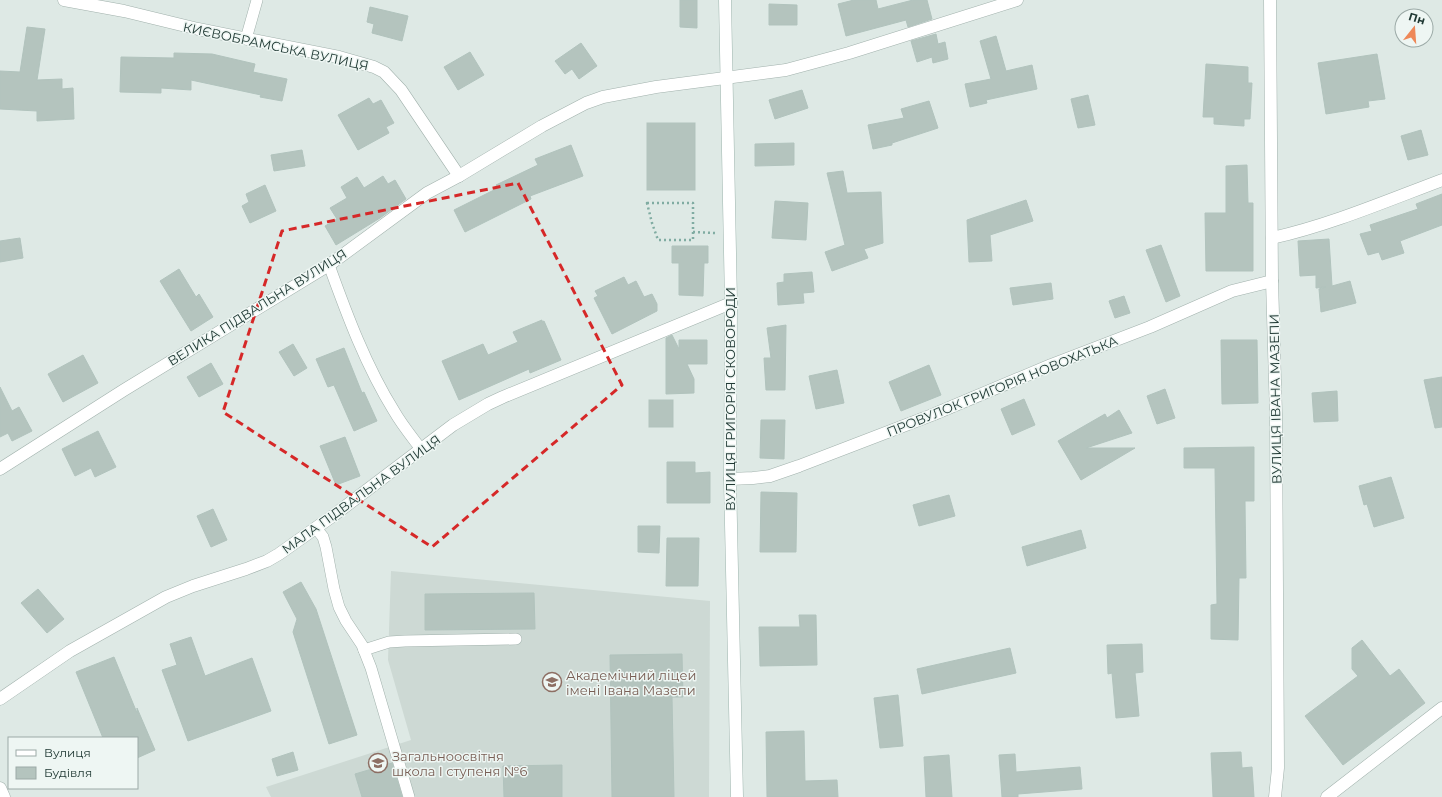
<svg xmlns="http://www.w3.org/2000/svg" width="1442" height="797" font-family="Montserrat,sans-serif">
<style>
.built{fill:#cdd9d4}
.building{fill:#b4c4be;stroke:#b1c3bd}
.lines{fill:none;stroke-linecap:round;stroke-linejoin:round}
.lane-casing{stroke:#a1b1ac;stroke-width:12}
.street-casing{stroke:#a1b1ac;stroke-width:13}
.secondary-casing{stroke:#9eb5ae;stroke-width:13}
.path{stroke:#80aca2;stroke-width:2.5;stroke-dasharray:2 3;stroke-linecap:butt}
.lane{stroke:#fff;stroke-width:11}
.street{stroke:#fff;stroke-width:12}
.secondary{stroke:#fff;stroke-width:12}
.marked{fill:none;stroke:#d62828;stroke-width:3;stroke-dasharray:8 5;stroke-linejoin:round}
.labels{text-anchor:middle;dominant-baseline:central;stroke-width:3;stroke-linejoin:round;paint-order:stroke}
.street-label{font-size:13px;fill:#203934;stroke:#eef6f3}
.education-label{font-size:13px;fill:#785e54;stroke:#eef6f3;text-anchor:start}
</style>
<rect width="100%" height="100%" fill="#dee9e5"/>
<path class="built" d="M391 571 710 601 709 797H271L266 787 411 740 388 660Z"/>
<g class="building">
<path d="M680 0H697V28L680 27Z"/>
<path d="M854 0H876L878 9 913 0H927L932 19 908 27 906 20 846 36 838 4Z"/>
<path d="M769 4 797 5V25H769Z"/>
<path d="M370 7 408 16 402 41 372 33 374 24 367 22Z"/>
<path d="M27 27 45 29 37 80 62 79V89L73 88 74 119 37 121V111L0 109V71L20 72Z"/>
<path d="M936 34 938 44 945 42 948 59 933 63 932 57 917 62 911 41Z"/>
<path d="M996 36 1006 71 1032 65 1037 89 986 100 987 103 970 107 965 84 991 79 980 41Z"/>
<path d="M581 43 597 66 579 79 572 69 565 74 555 61Z"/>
<path d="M470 52 484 75 458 90 444 67Z"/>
<path d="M174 53 212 54 255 64 253 72 287 79 282 101 260 97 261 95 191 80V90L161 88V93L120 92 121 57 174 58Z"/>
<path d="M1377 54 1385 99 1368 101 1369 107 1326 114 1318 63Z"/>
<path d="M1206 64 1248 67V83H1252L1250 119H1244V126L1214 124V117H1203Z"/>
<path d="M802 90 808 108 775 119 769 100Z"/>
<path d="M1088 95 1095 125 1078 128 1071 99Z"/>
<path d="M369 98 373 104 381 100 394 123 386 127 389 133 358 150 338 115Z"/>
<path d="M929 101 938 128 892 143V145L873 149 868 125 904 118 901 109Z"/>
<rect x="647" y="123" width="48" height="67"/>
<path d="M1421 130 1428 155 1408 160 1401 136Z"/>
<path d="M794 143V165L755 166V144Z"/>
<path d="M571 145 583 176 530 196 531 199 465 232 454 210 498 188 496 185 538 165 535 159Z"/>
<path d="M302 150 305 166 274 171 271 155Z"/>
<path d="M1247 165 1248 203H1253V271H1206L1205 213H1226V166Z"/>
<path d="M843 171 847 193 881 192 883 243 864 249 868 258 832 271 825 252 845 245 827 173Z"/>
<path d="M383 176 388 184 395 180 406 199 380 218 336 245 325 226 337 219 330 208 347 198 341 187 357 177 364 188Z"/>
<path d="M265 185 276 211 250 223 242 206 249 202 246 194Z"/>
<path d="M1442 194V225L1400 241 1404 253 1382 260 1379 252 1368 255 1360 234 1372 231 1370 225 1418 209 1416 204Z"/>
<path d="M1026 200 1033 221 990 235 992 261 969 262 967 220Z"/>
<path d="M775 201 808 203 806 240 772 238Z"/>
<path d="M20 238 23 258 0 262V241Z"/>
<path d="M1329 239 1332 286 1350 281 1356 303 1321 312 1319 289 1326 287 1316 288V275L1300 276 1298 241Z"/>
<path d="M1161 245 1180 296 1166 302 1146 250Z"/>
<path d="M672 246H708V263H704L703 296 679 295V263H672Z"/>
<path d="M179 269 196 297 199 294 213 317 191 331 160 281Z"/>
<path d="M812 272 814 292 803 293 804 303 778 305 777 283 784 282V274Z"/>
<path d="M624 277 628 285 636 281 644 297 652 294 657 304V311L612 334 594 298 598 296 595 291Z"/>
<path d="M1051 283 1053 299 1013 305 1010 288Z"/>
<path d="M1124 296 1130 313 1115 318 1109 301Z"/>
<path d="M542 320V322L544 321 561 360 530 373 529 369 459 400 442 361 483 344 488 355 518 342 513 332Z"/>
<path d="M786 325 785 390H766L764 358H771L767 328Z"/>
<path d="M672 335 679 349V340H707V364H687L694 379V393L666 394V338Z"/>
<path d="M1221 340H1257L1258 403 1222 404Z"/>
<path d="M293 344 307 368 294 376 279 352Z"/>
<path d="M344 348 362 393 364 392 377 421 354 431 334 385 328 387 316 359Z"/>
<path d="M83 355 98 383 63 402 48 374Z"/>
<path d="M211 363 223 384 199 397 187 377Z"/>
<path d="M929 365 941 395 901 411 889 382Z"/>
<path d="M837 370 844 403 816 409 809 376Z"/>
<path d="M1442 377V427L1435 428 1424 380Z"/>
<path d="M0 387 12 411 19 407 32 431 12 441 8 433 0 437Z"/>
<path d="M1165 389 1175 418 1157 424 1147 396Z"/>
<path d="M1337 391 1338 421 1314 422 1312 393Z"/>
<path d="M1024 399 1035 425 1012 435 1001 409Z"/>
<rect x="649" y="400" width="24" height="27"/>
<path d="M1119 410 1132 433 1086 448H1135L1081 480 1058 441 1105 414 1107 418Z"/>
<path d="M761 420H785L784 459 760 458Z"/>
<path d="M98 431 116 467 95 477 91 468 75 476 62 449Z"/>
<path d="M345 437 360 476 336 485 320 446Z"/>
<path d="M1254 447V501H1245L1246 578H1239L1238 640 1211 639V605L1217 604 1215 468H1184V448Z"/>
<path d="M667 462H695V473L710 472V503H667Z"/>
<path d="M1391 477 1404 518 1374 527 1367 504 1364 505 1359 486Z"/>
<path d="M761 492 797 493 796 552H760Z"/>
<path d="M949 495 955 516 919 526 913 505Z"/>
<path d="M213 509 227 540 211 547 197 516Z"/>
<path d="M638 526H660L659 553 638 552Z"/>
<path d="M1081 530 1086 548 1027 566 1022 547Z"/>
<path d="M667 538H699L698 586H666Z"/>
<path d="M301 582 316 609 357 735 329 744 293 632 297 619 283 592Z"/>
<path d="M38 589 64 619 47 633 21 603Z"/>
<path d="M534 593 535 629 425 630V594Z"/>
<path d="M799 615H816L817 665 760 666 759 627H800Z"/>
<path d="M191 637 205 676 252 658 271 711 188 741 162 670 177 665 170 644Z"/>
<path d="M1362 640 1390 676 1399 669 1425 703 1343 765 1305 716 1358 676 1352 669V648Z"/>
<path d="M1142 644 1143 672 1135 673 1139 716 1116 718 1112 673 1108 674 1107 645Z"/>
<path d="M1010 648 1016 673 922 694 917 669Z"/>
<path d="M682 654 683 697H672L674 797H612L610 655Z"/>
<path d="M114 657 137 713V708L155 750 137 758V738H103L76 672Z"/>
<path d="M898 695 903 746 880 748 874 698Z"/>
<path d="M804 731 805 781 837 780 838 797H767L766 732Z"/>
<path d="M293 752 298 770 277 776 272 759Z"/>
<path d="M1241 752 1242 768 1252 767 1254 797H1213L1211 753Z"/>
<path d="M1015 754 1016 772 1080 767 1082 789 1018 794V797H1002L999 755Z"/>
<path d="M949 755 952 797H926L924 757Z"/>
<path d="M392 763 402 797H362L355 774Z"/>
<path d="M562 765V797H504L503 766Z"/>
</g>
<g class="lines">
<defs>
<g id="lane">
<path d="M246 39 257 0"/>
<path d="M329 265C347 315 366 366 394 411 402 425 412 437 421 449"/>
<path d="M316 528 323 537 326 547 334 589 339 607 346 621 362 645 371 668 409 797"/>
<path d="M364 650 389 642 405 641 516 639"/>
</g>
<g id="street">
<path d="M64 0 124 11 198 29 339 57 374 67 384 72 401 90 459 176"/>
<path d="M1270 0 1272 281 1276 415 1278 768 1275 797"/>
<path d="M1272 238C1330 225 1386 201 1442 180"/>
<path d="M0 469 124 390 329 265 427 193 459 176 542 126 586 103 603 97 656 87 786 70 849 53 1017 0"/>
<path d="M730 479 753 478 770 476 799 466 932 415 1051 365 1150 327 1232 291 1272 281"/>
<path d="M0 699 70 651 166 597 193 586 246 569 267 561 279 554 334 515 453 425 488 404 503 397 731 303"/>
<path d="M0 788 4 797"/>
<path d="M1327 797 1442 708"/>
</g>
<path id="secondary" d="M725 0 731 303 730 479 737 797"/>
</defs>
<use href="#lane" class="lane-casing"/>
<use href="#street" class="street-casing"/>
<use href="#secondary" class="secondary-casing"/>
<g class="path">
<path d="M647 203H693V240H658L652 223Z"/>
<path d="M693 232 715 233"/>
</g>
<use href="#lane" class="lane"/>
<use href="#street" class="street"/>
<use href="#secondary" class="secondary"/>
</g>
<path class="marked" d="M518 183 622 385 432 547 223 412 282 231Z"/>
<defs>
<symbol id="school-ring" viewBox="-11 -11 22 22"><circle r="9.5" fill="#eef6f3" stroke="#8d6e63" stroke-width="1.5"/><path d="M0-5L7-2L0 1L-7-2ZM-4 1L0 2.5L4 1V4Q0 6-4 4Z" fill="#8d6e63"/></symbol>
</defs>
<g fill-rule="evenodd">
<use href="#school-ring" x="541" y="671" width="22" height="22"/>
<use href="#school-ring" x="367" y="752" width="22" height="22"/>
</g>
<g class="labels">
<g class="street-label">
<text transform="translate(276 46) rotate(12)">КИЄВОБРАМСЬКА ВУЛИЦЯ</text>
<text transform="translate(257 307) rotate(-32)">ВЕЛИКА ПІДВАЛЬНА ВУЛИЦЯ</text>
<text transform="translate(1002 386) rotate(-22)">ПРОВУЛОК ГРИГОРІЯ НОВОХАТЬКА</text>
<text transform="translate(730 399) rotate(-90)">ВУЛИЦЯ ГРИГОРІЯ СКОВОРОДИ</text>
<text transform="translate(1275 399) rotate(-91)">ВУЛИЦЯ ІВАНА МАЗЕПИ</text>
<text transform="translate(361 494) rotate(-36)">МАЛА ПІДВАЛЬНА ВУЛИЦЯ</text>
</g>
<g class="education-label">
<text x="566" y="675">Академічний ліцей<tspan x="566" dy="15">імені Івана Мазепи</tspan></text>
<text x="392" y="756">Загальноосвітня<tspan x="392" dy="15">школа І ступеня №6</tspan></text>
</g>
</g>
<rect x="8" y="737" width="130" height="52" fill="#eef6f3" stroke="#9caaa7"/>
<rect x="16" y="750" width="20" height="6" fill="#ffffff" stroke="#9caaa7"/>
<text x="44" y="757" font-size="12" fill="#203934">Вулиця</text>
<rect x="16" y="767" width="20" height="12" fill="#b4c4be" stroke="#9caaa7"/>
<text x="44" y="777" font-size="12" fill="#203934">Будівля</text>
<g transform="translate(1414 28) rotate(17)"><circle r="19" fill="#eef6f3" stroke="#9caaa7"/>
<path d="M0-3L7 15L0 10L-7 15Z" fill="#ee8858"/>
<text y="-6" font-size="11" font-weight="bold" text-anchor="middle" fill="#203934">Пн</text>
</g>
</svg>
